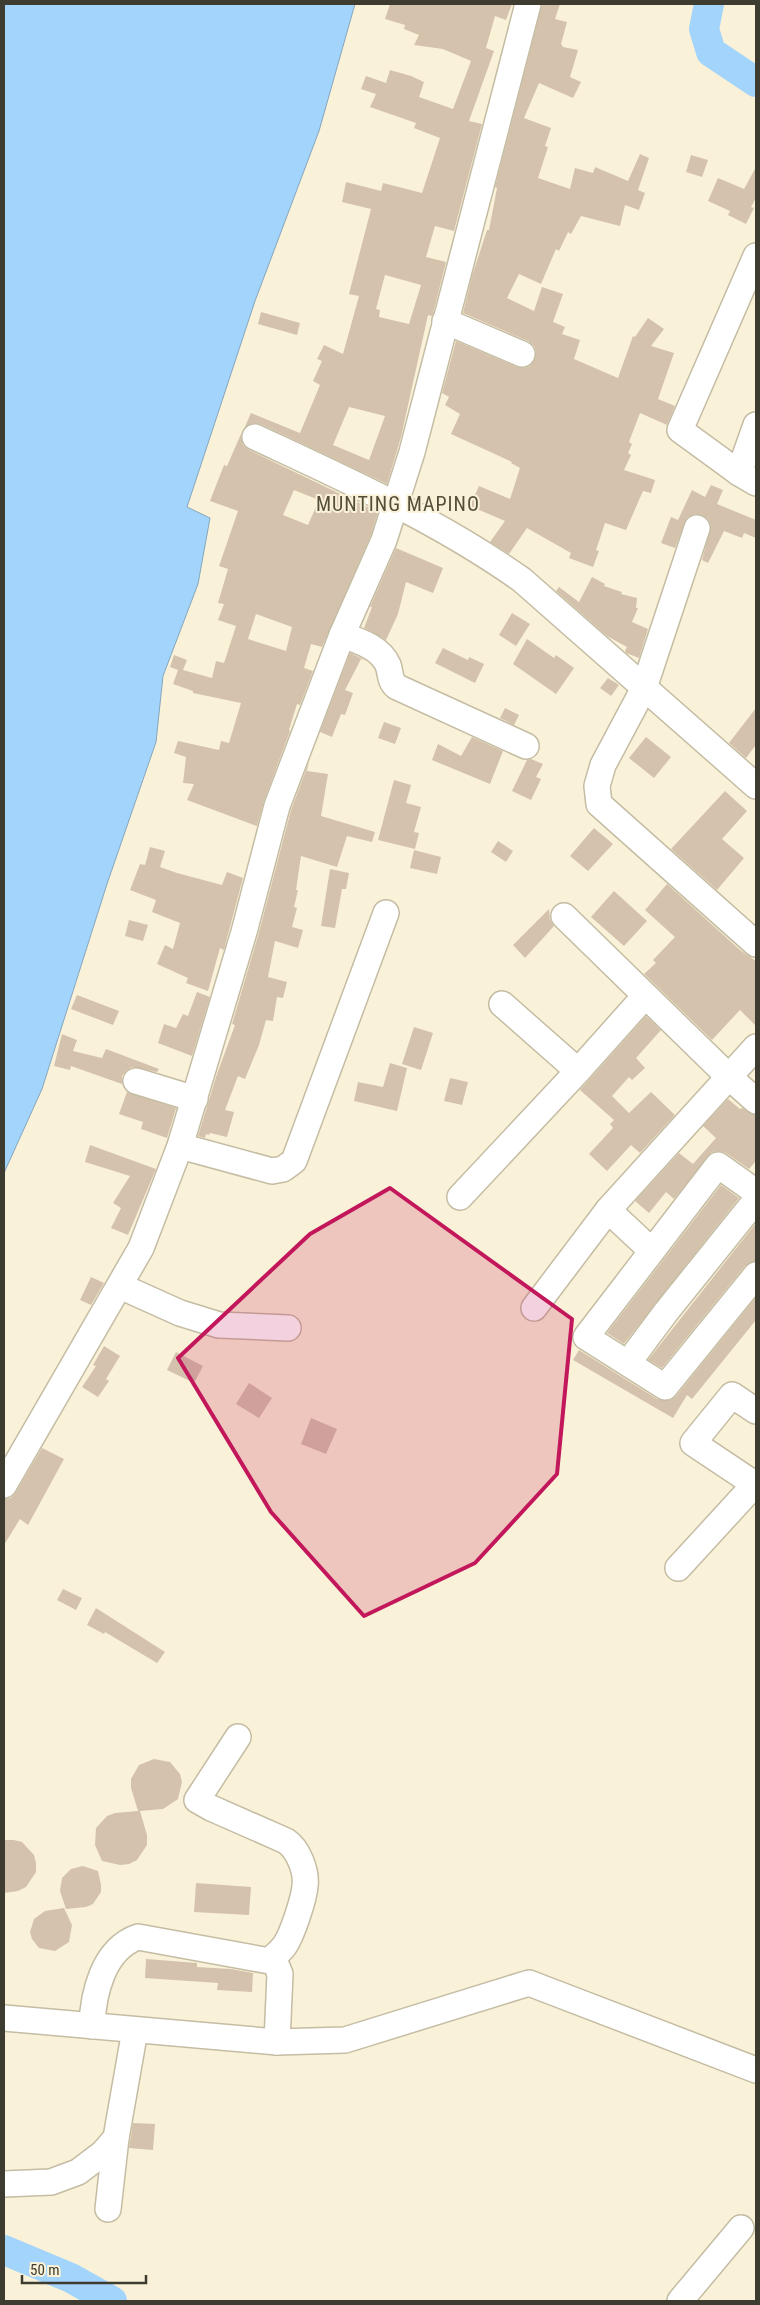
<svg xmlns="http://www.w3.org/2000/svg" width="760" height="2305" font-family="'Roboto Condensed',sans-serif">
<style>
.water{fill:#a3d4fb;stroke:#85a6be}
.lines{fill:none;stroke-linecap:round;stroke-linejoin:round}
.river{stroke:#a3d4fb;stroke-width:30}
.building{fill:#d4c2ad;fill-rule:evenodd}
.minor-casing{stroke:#c4bca3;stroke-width:28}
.minor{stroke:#fff;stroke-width:25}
.marked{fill:#c2185b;fill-opacity:0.2;stroke:#c2185b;stroke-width:4;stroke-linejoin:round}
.labels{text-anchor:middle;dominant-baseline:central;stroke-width:4;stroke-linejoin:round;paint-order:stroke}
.quarter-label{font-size:20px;letter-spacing:1px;fill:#544e38;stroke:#faf2d8}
</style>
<rect width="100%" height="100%" fill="#faf2d8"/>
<path class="water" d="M4 4H355L319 131 255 301 187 507 210 518 198 584 163 676 156 742 107 884 42 1089 4 1173Z"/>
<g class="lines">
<g class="river">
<path d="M709 4 704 29 711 52 756 82"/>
<path d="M4 2250 71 2278 112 2301"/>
</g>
</g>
<g class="building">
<path d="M390 4H512L506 20 495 16 486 48 494 51 469 121 482 124 454 231 435 226 426 257 446 262 433 314 432 316 428 315 401 437 387 484 261 424 253 423 244 429 251 413 300 433 320 385 313 381 322 361 317 359 324 345 343 354 359 296 349 294 371 209 342 202 346 182 381 191 383 183 422 193 440 138 414 128 416 123 370 107 376 94 361 89 366 76 386 83 390 70 411 76 424 82 419 97 453 109 471 61 443 49 414 45 419 35 404 29 405 25 385 19ZM385 275 421 285 409 324 379 317 380 310 376 309ZM349 407 385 416 369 460 333 445Z"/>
<path d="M542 4H560L555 19 567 22 561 44 563 47 578 50 570 77 581 82 573 98 539 83 524 118 551 128 545 146 548 147 538 178 570 189 575 168 593 173 595 167 628 181 640 154 649 158 638 190 645 193 639 210 625 205 620 226 581 216 571 234 568 232 559 251 556 249 541 284 519 274 507 298 534 311 542 287 563 294 553 322 565 327 562 334 580 340 574 359 618 378 633 336 635 337 648 318 664 329 651 346 674 353 658 399 675 406 667 425 640 413 629 442 632 444 628 453 631 455 624 470 655 480 651 493 643 491 626 530 605 523 596 550 599 551 593 567 569 558 571 553 527 528 509 554 490 542 505 521 470 506 479 486 510 499 520 468 511 463 512 462 451 434 460 414 445 405 449 397 442 393 456 341 517 367 524 368 530 366 535 359 536 352 534 346 528 341 463 313 472 276 487 230H489L497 188 495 187Z"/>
<path d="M691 155 708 160 702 177 686 172Z"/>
<path d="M756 167V198L751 207 754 208 746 224 728 215 730 211 708 201 718 178 744 189Z"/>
<path d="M261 312 300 323 297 335 258 324Z"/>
<path d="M241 434 243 445 249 450 378 512 371 535 322 647 311 644 304 668 313 671 300 705 297 704 289 730 290 731 264 801 257 826 187 800 194 784 183 783 186 757 174 753 178 741 219 750 221 741 229 743 241 703 193 693V691L173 684 178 670 170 667 174 655 187 660 183 670 212 678 216 661 224 663 236 626 218 620 224 604 218 603 228 569 219 566 238 511 210 501 224 465 227 466ZM294 490 319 500 308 525 283 515ZM256 614 292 627 286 651 248 639Z"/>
<path d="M711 485 723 490 717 504 756 520V538L744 533 742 538 724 531 708 563 702 560 711 526 708 519 702 515 695 514 687 518 675 548 661 543 671 517 678 520 692 490 705 497Z"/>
<path d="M396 548 443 568 433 593 406 582 398 614 386 640 364 628 372 607H370Z"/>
<path d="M592 577 605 584 604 586 622 592 621 594 637 598 636 608H638L632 622 648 629 639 658 626 653 625 651 627 647 607 636 556 591 559 587 579 602Z"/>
<path d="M512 613 530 624 516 646 499 635Z"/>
<path d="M527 639 554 658 556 655 574 668 556 694 513 664Z"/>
<path d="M443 648 468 660 469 657 484 664 475 683 435 663Z"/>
<path d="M350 653 367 661 361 659 345 690 353 693 345 715 341 714 332 737 320 732Z"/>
<path d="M608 678 619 685 611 696 600 688Z"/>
<path d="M505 708 519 715 514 725 500 718Z"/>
<path d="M756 708V745L746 758 729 743Z"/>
<path d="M384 722 401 728 395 744 378 738Z"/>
<path d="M472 737 503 751 490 784 432 760 438 744 461 756Z"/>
<path d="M646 737 671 757 654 778 629 758Z"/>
<path d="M531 759 543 764 536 777 541 779 531 800 512 791 527 760Z"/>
<path d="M309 762 307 771 328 774 321 816 375 832 372 842 347 836 337 867 301 856 296 890H298L294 907 297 908 292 927 303 930 298 948 275 941 268 977 287 982 283 998 277 997 273 1021 266 1020 259 1045 245 1079 238 1076 225 1110 234 1112 227 1137 210 1133 209 1135 206 1134 205 1138 198 1136 217 1074 235 1025 232 1024 258 936 291 810Z"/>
<path d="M394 780 411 785 406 803 421 807 414 832 419 833 415 849 378 840Z"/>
<path d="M725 791 747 811 722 839 744 858 717 890 671 849Z"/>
<path d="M594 828 613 844 588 871 570 856Z"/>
<path d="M498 841 513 851 506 862 491 852Z"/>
<path d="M150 847 165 851 160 867 177 873 222 885 227 872 243 878 227 938 224 950 220 948 208 991 186 983 188 978 157 964 165 945 173 949 180 923 152 912 156 900 130 890 140 864 145 865Z"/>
<path d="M414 850 441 857 437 874 410 868Z"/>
<path d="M330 869 349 873 346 889H342L335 928 321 926Z"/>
<path d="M667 884 740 950 756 961V1026L740 1010 712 1040 644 974 656 963 653 960 675 937 645 910Z"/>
<path d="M614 891 647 921 624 946 591 917Z"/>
<path d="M549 909 550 920 554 926 525 958 513 945Z"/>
<path d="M129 920 148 925 143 941 125 936Z"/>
<path d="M197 992 210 997 192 1056 158 1043 164 1024 176 1028 183 1014 188 1016Z"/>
<path d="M77 995 119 1011 113 1025 71 1009Z"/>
<path d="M646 1016 661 1030 636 1058 645 1068 632 1080 629 1077 612 1096 629 1113 651 1092 675 1115 640 1153 631 1145 607 1171 589 1154 613 1128 610 1124 614 1120 580 1090Z"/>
<path d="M414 1027 433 1033 421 1070 402 1064Z"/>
<path d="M62 1034 77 1040 73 1051 102 1058 106 1049 159 1069 157 1072 132 1067 126 1071 122 1076V1084L71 1066 70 1070 54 1066Z"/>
<path d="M390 1063 407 1068 397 1111 354 1101 358 1082 383 1087Z"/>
<path d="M450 1078 468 1082 462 1105 444 1101Z"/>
<path d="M127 1092 176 1108 167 1138 141 1129 143 1122 119 1114Z"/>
<path d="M728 1099 740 1109 742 1108 756 1115V1161L749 1169 726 1153 719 1151 712 1152 674 1199 666 1192 649 1213 635 1201 679 1153 693 1164 716 1138 703 1126Z"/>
<path d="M90 1145 156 1169 128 1235 111 1228 121 1208 113 1203 130 1176 85 1162Z"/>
<path d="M721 1185 739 1198 624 1344 607 1333Z"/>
<path d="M756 1223V1261L745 1266 662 1368 648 1360Z"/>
<path d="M91 1277 104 1283 91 1305 80 1300Z"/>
<path d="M756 1297V1320L692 1399 687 1395 673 1418 573 1360 579 1350 657 1399 670 1400 676 1396Z"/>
<path d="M104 1346 120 1356 106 1379 109 1381 98 1397 82 1387 96 1366 93 1365Z"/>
<path d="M176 1352 203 1366 194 1383 167 1370Z"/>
<path d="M249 1383 272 1398 259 1418 236 1404Z"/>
<path d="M311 1418 337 1429 326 1454 301 1444Z"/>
<path d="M42 1448 64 1459 28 1525 20 1519 4 1545V1499L11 1498 16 1492Z"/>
<path d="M63 1589 82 1598 76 1610 57 1600Z"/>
<path d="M96 1608 165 1652 157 1663 105 1632 104 1634 87 1625Z"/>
<path d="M154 1759 170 1762 180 1774 182 1782 178 1799 163 1809 140 1811 147 1835V1845L137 1860 129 1864 120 1865 102 1861 95 1845 96 1828 107 1816 115 1813 138 1811 131 1788V1779L139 1765Z"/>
<path d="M4 1840H14L22 1842 34 1855 36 1863V1872L26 1887 18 1891 4 1893Z"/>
<path d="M83 1866 98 1871 101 1885V1892L93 1904 86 1907 66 1909 60 1891 62 1878 71 1869Z"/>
<path d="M196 1883 251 1887 249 1915 194 1912Z"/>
<path d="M64 1908 72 1925 69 1942 55 1951 39 1948 32 1939 30 1932 34 1919 45 1911Z"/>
<path d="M146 1959 197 1963V1967L231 1969 253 1973 252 1992 217 1990 218 1983 145 1978Z"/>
<path d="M133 2123 155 2124 153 2150 129 2148Z"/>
</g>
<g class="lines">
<defs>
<g id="minor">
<path d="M756 256 680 430 739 473 756 483"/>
<path d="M445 321 522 354"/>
<path d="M255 437C347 480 439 521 522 580L756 786"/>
<path d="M739 473 756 425"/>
<path d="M697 528 644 688 603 765 597 786 599 804 756 944"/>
<path d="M342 635C359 641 380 647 388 665 391 673 389 681 397 687L526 746"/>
<path d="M564 916 729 1077 756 1101"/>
<path d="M502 1004 578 1071 645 996"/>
<path d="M136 1081 195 1099"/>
<path d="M180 1146 272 1171 283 1169 294 1161 386 913"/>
<path d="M756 1192 718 1165 586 1337 665 1387 756 1275"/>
<path d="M460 1197 578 1071"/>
<path d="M608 1210 652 1251"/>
<path d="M120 1286 180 1313 219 1325 288 1328"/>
<path d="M534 1308 608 1210 756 1047"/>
<path d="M628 1363 666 1312 756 1200"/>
<path d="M756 1411 732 1395 693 1443 756 1485"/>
<path d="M4 1485 141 1248 180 1146 244 932 277 806 342 635 384 540 412 452 528 4"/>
<path d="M678 1568 756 1483"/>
<path d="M238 1737 197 1800 211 1808 286 1841C298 1849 307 1871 305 1886 304 1899 292 1935 285 1945 281 1951 276 1955 271 1959"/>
<path d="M4 2018 277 2042 345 2040 529 1983 756 2070"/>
<path d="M92 2026C93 1994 103 1949 138 1937L275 1962 280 1974 277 2042"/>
<path d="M4 2184 51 2182 78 2172 103 2153 116 2138 135 2030"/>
<path d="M108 2209 116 2138"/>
<path d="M680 2301 741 2228"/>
</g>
</defs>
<use href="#minor" class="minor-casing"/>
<use href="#minor" class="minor"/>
</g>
<path class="marked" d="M390 1188 572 1319 557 1474 475 1563 364 1616 271 1512 178 1358 310 1234Z"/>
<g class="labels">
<g class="quarter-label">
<text x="398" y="504">MUNTING MAPINO</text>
</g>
</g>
<rect width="760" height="2305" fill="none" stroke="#3e3b31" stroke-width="10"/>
<path d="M22 2275v8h124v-8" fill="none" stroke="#3e3b31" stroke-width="2.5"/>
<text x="30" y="2275" font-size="15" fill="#3e3b31" stroke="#faf2d8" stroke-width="4" paint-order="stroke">50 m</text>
</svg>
